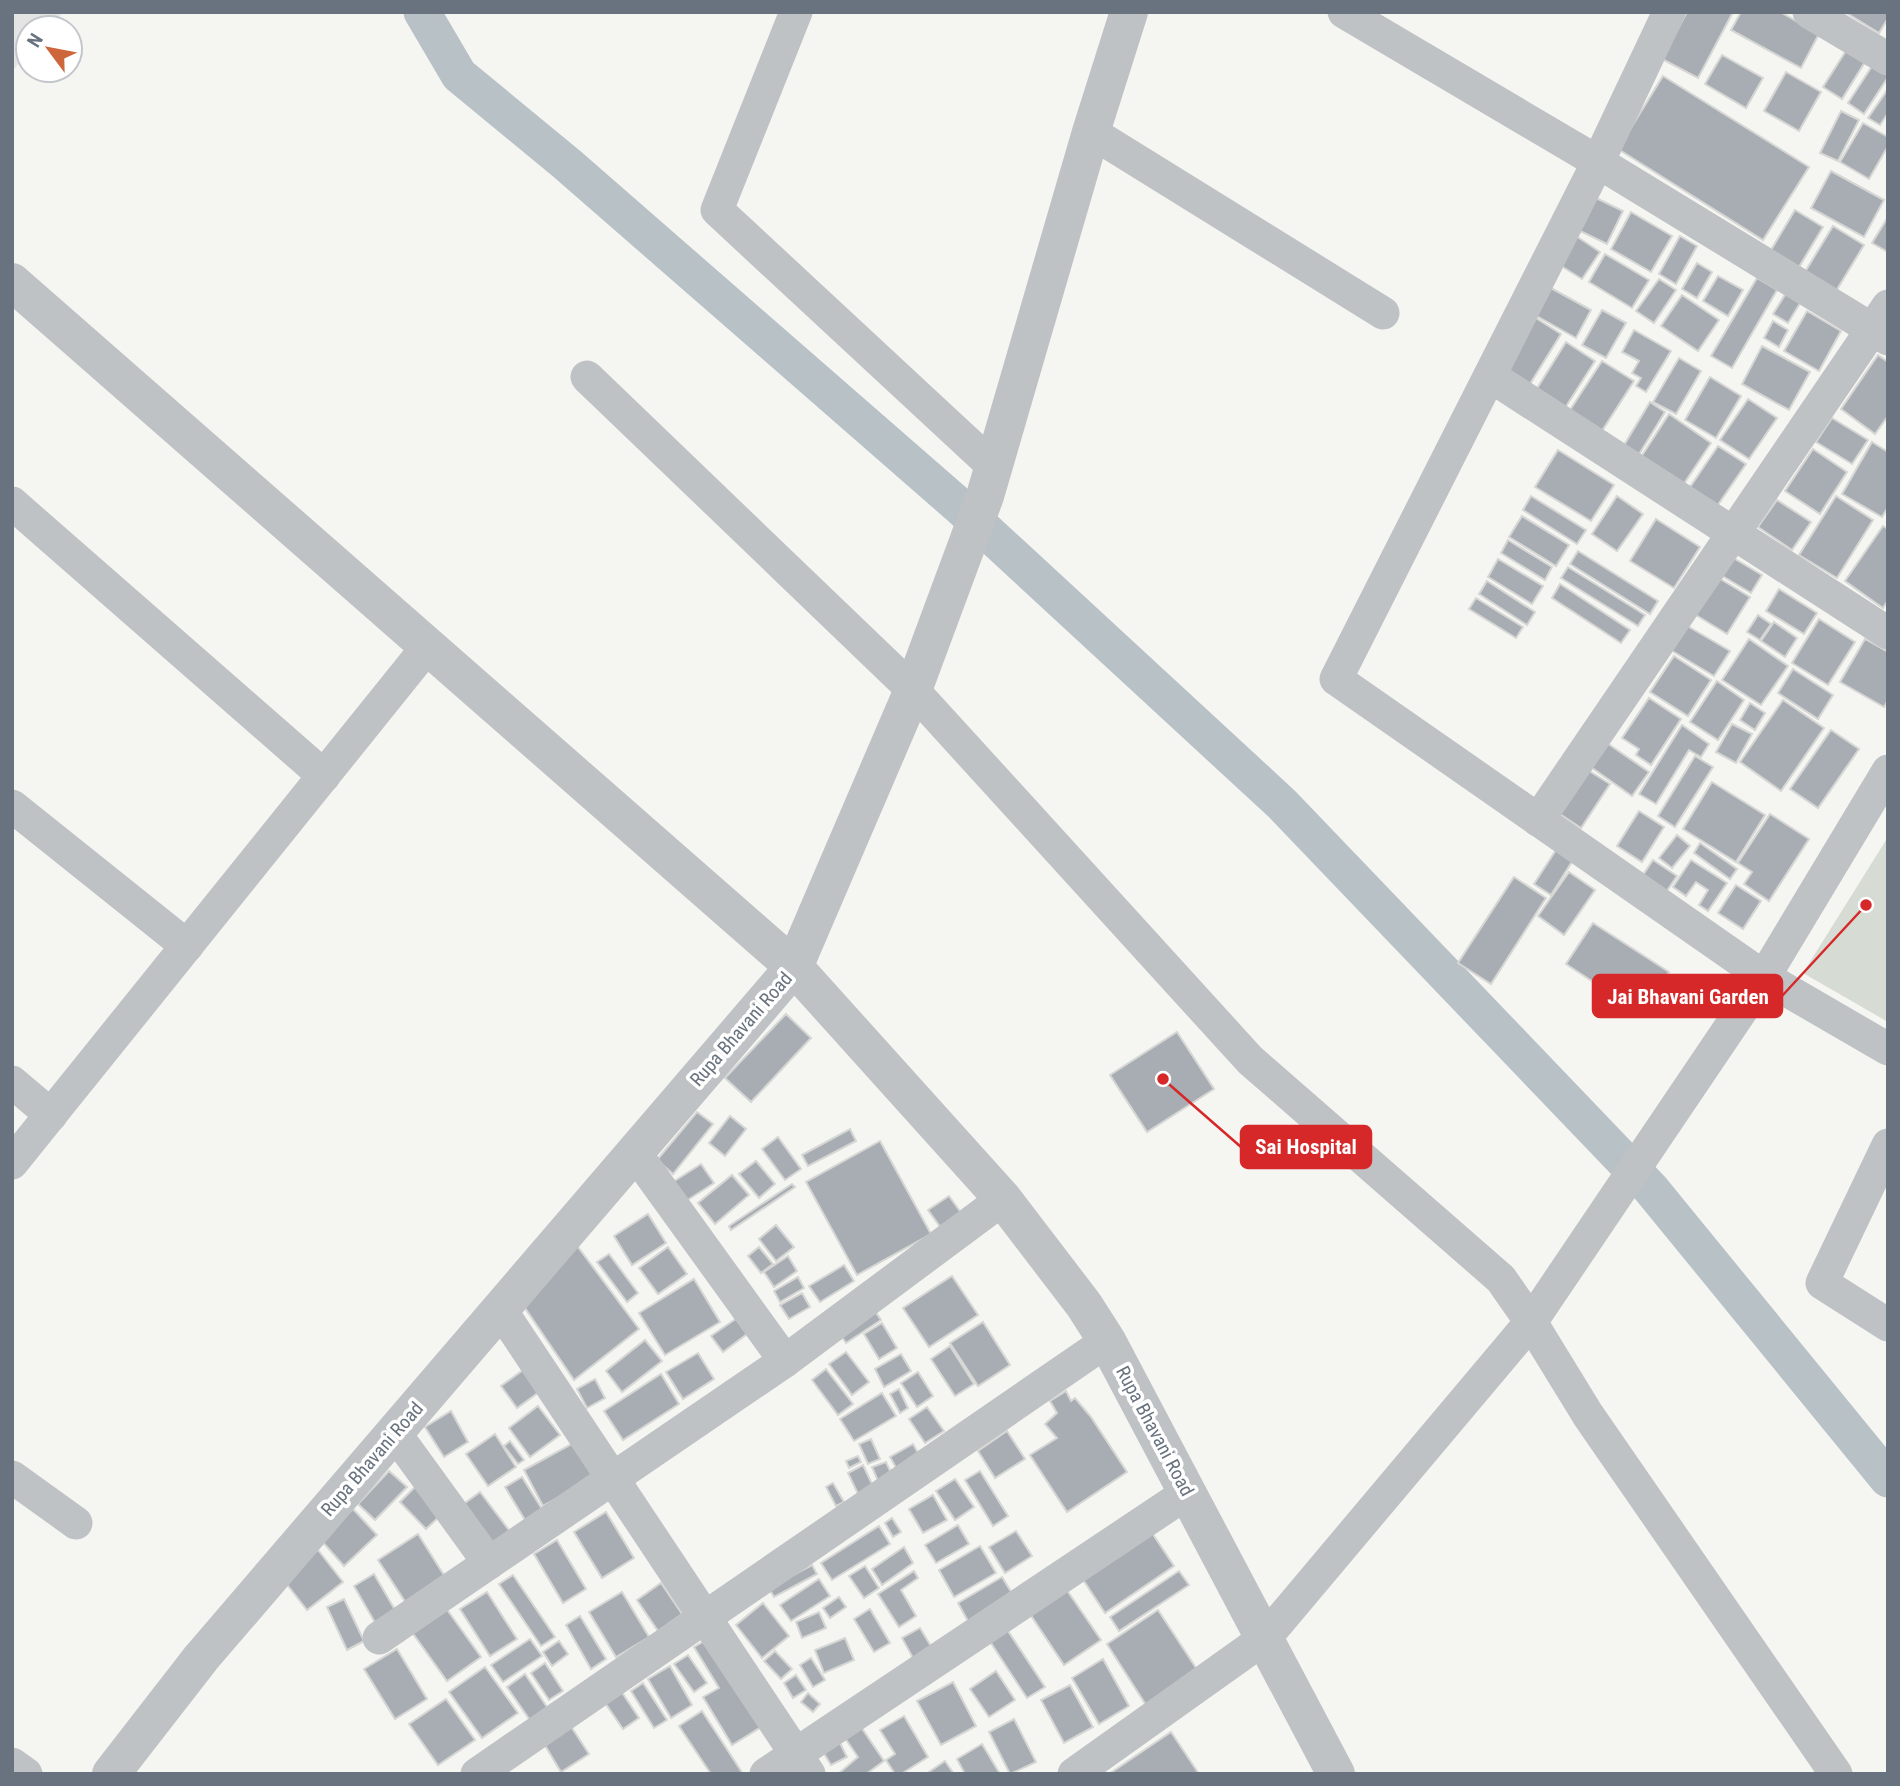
<svg xmlns="http://www.w3.org/2000/svg" width="1900" height="1786" font-family="'Roboto Condensed',sans-serif">
<style>
.built{fill:#e3e4e3}
.green{fill:#d6dbd4}
.lines{fill:none;stroke-linecap:round;stroke-linejoin:round}
.canal{stroke:#b8c1c5;stroke-width:37}
.building{fill:#a7adb2;stroke:#d6d7d5;stroke-width:2}
.minor{stroke:#bfc2c5;stroke-width:33}
.tertiary{stroke:#bfc2c5;stroke-width:38}
.labels{text-anchor:middle;dominant-baseline:central;stroke-width:7;stroke-linejoin:round;paint-order:stroke}
.street-label{font-size:19px;fill:#68737f;stroke:#fff}
.leader{fill:none;stroke:#d62828;stroke-width:2.5}
.callout-dot{fill:#d62828;stroke:#fff;stroke-width:2.5}
.callout{fill:#d62828;stroke:#d62828;stroke-width:2.5}
.callout-label{font-size:21px;text-anchor:middle;font-weight:bold;fill:#fff}
</style>
<rect width="100%" height="100%" fill="#f5f5f2"/>
<path class="built" d="M12 12H63L49 28H28V53L12 71Z"/>
<path class="green" d="M1888 837V1022L1803 973Z"/>
<g class="lines">
<path class="canal" d="M422 12 459 75 567 164 958 505 1282 804 1651 1189 1888 1479"/>
</g>
<g class="building">
<path d="M1687 12H1733L1698 78 1662 59Z"/>
<path d="M1741 12H1780L1819 34 1801 68 1731 30Z"/>
<path d="M1845 12H1888V18L1879 33Z"/>
<path d="M1849 46 1868 57 1842 99 1823 87Z"/>
<path d="M1722 55 1763 78 1746 108 1705 84Z"/>
<path d="M1876 60 1888 67V77L1864 114 1848 103Z"/>
<path d="M1786 72 1821 92 1799 131 1764 111Z"/>
<path d="M1663 76 1809 167 1763 240 1618 149Z"/>
<path d="M1888 89V113L1880 125 1868 118Z"/>
<path d="M1841 111 1859 120 1838 161 1820 153Z"/>
<path d="M1863 123 1888 137V146L1869 179 1840 162Z"/>
<path d="M1831 171 1884 200 1864 237 1811 208Z"/>
<path d="M1594 197 1623 211 1607 244 1578 230Z"/>
<path d="M1795 210 1823 227 1799 267 1771 250Z"/>
<path d="M1631 212 1672 236 1651 272 1611 249Z"/>
<path d="M1888 217V252L1872 243Z"/>
<path d="M1833 226 1864 245 1836 291 1805 272Z"/>
<path d="M1576 236 1600 252 1582 279 1558 264Z"/>
<path d="M1680 236 1697 246 1676 284 1659 274Z"/>
<path d="M1605 254 1649 280 1632 308 1589 282Z"/>
<path d="M1697 263 1712 272 1697 298 1682 289Z"/>
<path d="M1718 276 1743 290 1728 316 1703 301Z"/>
<path d="M1757 278 1777 290 1732 368 1711 356Z"/>
<path d="M1659 279 1676 290 1654 323 1636 311Z"/>
<path d="M1549 287 1591 310 1576 338 1533 314Z"/>
<path d="M1788 290 1802 300 1788 323 1773 314Z"/>
<path d="M1682 295 1719 320 1698 351 1661 326Z"/>
<path d="M1602 310 1626 323 1606 358 1582 345Z"/>
<path d="M1807 311 1841 331 1819 371 1784 351Z"/>
<path d="M1531 315 1561 334 1525 392 1495 373Z"/>
<path d="M1773 321 1788 330 1779 347 1764 338Z"/>
<path d="M1634 330 1671 351 1646 392 1636 386 1641 378 1632 373 1639 361 1622 352Z"/>
<path d="M1566 342 1595 361 1565 408 1536 390Z"/>
<path d="M1762 346 1810 372 1789 410 1742 384Z"/>
<path d="M1878 355 1888 362V416L1875 434 1841 409Z"/>
<path d="M1679 358 1701 371 1676 414 1653 402Z"/>
<path d="M1602 361 1634 381 1600 434 1568 413Z"/>
<path d="M1710 377 1741 396 1716 438 1685 420Z"/>
<path d="M1748 399 1777 418 1749 459 1720 440Z"/>
<path d="M1650 402 1665 412 1638 456 1623 447Z"/>
<path d="M1669 414 1711 443 1683 485 1641 457Z"/>
<path d="M1832 418 1868 440 1852 464 1816 442Z"/>
<path d="M1872 442 1888 452V507L1882 517 1842 494Z"/>
<path d="M1718 446 1746 464 1713 512 1686 493Z"/>
<path d="M1813 449 1847 472 1820 514 1785 491Z"/>
<path d="M1558 450 1614 485 1591 521 1535 487Z"/>
<path d="M1531 496 1586 530 1577 544 1523 510Z"/>
<path d="M1617 496 1643 514 1617 551 1592 534Z"/>
<path d="M1836 496 1873 520 1837 578 1799 555Z"/>
<path d="M1777 500 1811 522 1792 550 1758 527Z"/>
<path d="M1522 516 1569 545 1556 566 1509 537Z"/>
<path d="M1656 519 1700 547 1674 588 1630 561Z"/>
<path d="M1883 526 1888 529V600L1883 608 1845 581Z"/>
<path d="M1508 540 1552 567 1545 580 1501 553Z"/>
<path d="M1578 551 1658 601 1650 614 1570 564Z"/>
<path d="M1730 556 1762 575 1751 593 1719 574Z"/>
<path d="M1498 559 1543 586 1532 604 1488 577Z"/>
<path d="M1568 567 1645 615 1638 626 1561 578Z"/>
<path d="M1709 572 1750 597 1727 634 1686 609Z"/>
<path d="M1487 581 1535 612 1527 625 1479 594Z"/>
<path d="M1560 584 1630 630 1621 643 1552 598Z"/>
<path d="M1779 589 1817 613 1804 634 1766 611Z"/>
<path d="M1476 598 1523 627 1516 638 1469 609Z"/>
<path d="M1758 615 1771 624 1760 640 1747 632Z"/>
<path d="M1819 619 1855 642 1828 685 1792 663Z"/>
<path d="M1774 622 1797 638 1785 657 1761 641Z"/>
<path d="M1684 624 1730 651 1714 676 1669 649Z"/>
<path d="M1749 639 1788 666 1761 705 1722 680Z"/>
<path d="M1865 639 1888 652V700L1884 707 1840 682Z"/>
<path d="M1674 656 1711 680 1688 716 1650 692Z"/>
<path d="M1793 669 1833 695 1818 719 1778 693Z"/>
<path d="M1717 681 1744 700 1718 740 1690 722Z"/>
<path d="M1649 698 1681 719 1651 765 1636 755 1639 749 1622 738Z"/>
<path d="M1783 700 1824 728 1781 791 1740 762Z"/>
<path d="M1750 703 1765 713 1755 730 1740 720Z"/>
<path d="M1732 724 1752 734 1736 763 1716 752Z"/>
<path d="M1682 725 1709 744 1701 757 1689 750 1656 804 1639 794Z"/>
<path d="M1831 730 1859 749 1818 808 1790 789Z"/>
<path d="M1604 741 1649 772 1632 796 1588 765Z"/>
<path d="M1695 756 1713 767 1675 827 1658 816Z"/>
<path d="M1586 769 1610 784 1581 828 1557 812Z"/>
<path d="M1712 782 1765 815 1736 862 1683 829Z"/>
<path d="M1639 811 1664 827 1642 862 1617 846Z"/>
<path d="M1770 814 1809 839 1769 901 1744 884 1752 872 1738 863Z"/>
<path d="M1677 835 1690 846 1672 868 1659 858Z"/>
<path d="M1700 843 1737 869 1730 879 1694 853Z"/>
<path d="M1556 850 1573 860 1551 895 1534 884Z"/>
<path d="M1653 860 1677 876 1666 892 1643 875Z"/>
<path d="M1691 860 1727 883 1708 911 1699 905 1708 890 1696 882 1686 896 1673 887Z"/>
<path d="M1569 872 1595 890 1564 935 1538 916Z"/>
<path d="M1514 877 1546 898 1491 984 1458 963Z"/>
<path d="M1736 885 1761 901 1743 929 1718 913Z"/>
<path d="M1593 923 1669 972 1642 1014 1566 964Z"/>
<path d="M786 1014 811 1038 751 1102 725 1078Z"/>
<path d="M1177 1032 1214 1089 1147 1132 1110 1075Z"/>
<path d="M697 1112 713 1124 673 1174 657 1160Z"/>
<path d="M730 1116 746 1129 725 1156 709 1143Z"/>
<path d="M850 1129 856 1141 808 1166 802 1155Z"/>
<path d="M778 1137 801 1169 785 1180 762 1149Z"/>
<path d="M880 1141 931 1234 857 1275 806 1182Z"/>
<path d="M756 1161 775 1184 759 1198 739 1174Z"/>
<path d="M701 1164 714 1183 686 1201 673 1182Z"/>
<path d="M732 1175 749 1195 715 1224 698 1203Z"/>
<path d="M792 1184 795 1187 731 1230 729 1226Z"/>
<path d="M949 1196 964 1217 944 1232 928 1210Z"/>
<path d="M648 1214 666 1243 632 1265 614 1236Z"/>
<path d="M776 1225 794 1247 776 1261 759 1239Z"/>
<path d="M575 1243 639 1329 574 1380 521 1302Z"/>
<path d="M668 1247 687 1274 658 1294 639 1268Z"/>
<path d="M759 1247 773 1264 761 1273 748 1256Z"/>
<path d="M609 1254 638 1293 627 1302 597 1262Z"/>
<path d="M788 1256 797 1271 774 1287 764 1272Z"/>
<path d="M844 1265 854 1281 820 1302 809 1286Z"/>
<path d="M952 1276 978 1315 929 1347 903 1308Z"/>
<path d="M798 1277 804 1288 780 1302 774 1291Z"/>
<path d="M694 1279 720 1322 665 1355 639 1313Z"/>
<path d="M802 1293 810 1307 789 1319 780 1305Z"/>
<path d="M870 1304 881 1320 846 1343 835 1327Z"/>
<path d="M740 1316 751 1331 723 1352 711 1336Z"/>
<path d="M983 1322 1010 1365 978 1386 950 1343Z"/>
<path d="M882 1323 897 1348 879 1359 864 1334Z"/>
<path d="M645 1340 662 1361 622 1392 606 1371Z"/>
<path d="M950 1346 974 1384 955 1396 931 1359Z"/>
<path d="M846 1352 869 1382 852 1395 829 1364Z"/>
<path d="M698 1353 714 1379 683 1399 666 1372Z"/>
<path d="M901 1354 911 1371 884 1387 875 1369Z"/>
<path d="M530 1365 546 1387 517 1408 501 1386Z"/>
<path d="M826 1369 853 1404 838 1415 812 1380Z"/>
<path d="M918 1372 933 1396 917 1407 901 1383Z"/>
<path d="M661 1374 679 1404 623 1440 604 1411Z"/>
<path d="M595 1379 605 1398 587 1408 577 1389Z"/>
<path d="M899 1389 908 1408 900 1413 890 1394Z"/>
<path d="M1066 1391 1071 1401 1075 1398 1091 1417 1127 1472 1067 1512 1030 1455 1057 1438 1045 1424 1057 1413 1050 1401Z"/>
<path d="M882 1393 896 1416 854 1441 840 1419Z"/>
<path d="M538 1406 560 1435 530 1457 509 1428Z"/>
<path d="M927 1407 944 1431 925 1443 909 1419Z"/>
<path d="M451 1411 468 1442 444 1457 425 1427Z"/>
<path d="M1007 1431 1025 1459 995 1478 978 1451Z"/>
<path d="M495 1434 516 1467 488 1486 466 1454Z"/>
<path d="M871 1439 880 1459 868 1464 859 1444Z"/>
<path d="M510 1441 524 1460 518 1464 504 1446Z"/>
<path d="M577 1441 596 1477 543 1506 524 1470Z"/>
<path d="M913 1444 921 1458 898 1471 890 1457Z"/>
<path d="M858 1456 861 1462 849 1468 846 1461Z"/>
<path d="M886 1462 892 1475 878 1481 872 1467Z"/>
<path d="M863 1465 873 1486 858 1494 848 1473Z"/>
<path d="M389 1471 407 1487 375 1520 358 1504Z"/>
<path d="M980 1471 1008 1516 993 1526 965 1480Z"/>
<path d="M522 1477 542 1509 525 1520 505 1487Z"/>
<path d="M955 1479 974 1507 955 1520 936 1491Z"/>
<path d="M833 1483 844 1502 836 1506 826 1487Z"/>
<path d="M415 1487 441 1515 426 1529 400 1502Z"/>
<path d="M480 1492 515 1538 496 1552 461 1506Z"/>
<path d="M933 1495 947 1520 923 1533 909 1509Z"/>
<path d="M353 1509 377 1535 344 1566 320 1539Z"/>
<path d="M606 1512 634 1558 602 1578 574 1532Z"/>
<path d="M892 1518 901 1532 893 1537 885 1523Z"/>
<path d="M958 1525 969 1544 936 1563 925 1545Z"/>
<path d="M879 1526 890 1544 832 1580 821 1563Z"/>
<path d="M1148 1527 1174 1566 1105 1613 1080 1575Z"/>
<path d="M1016 1531 1032 1556 1005 1573 989 1547Z"/>
<path d="M418 1534 447 1580 408 1606 378 1560Z"/>
<path d="M557 1540 586 1589 563 1603 534 1554Z"/>
<path d="M980 1546 996 1573 954 1597 939 1570Z"/>
<path d="M904 1547 913 1563 882 1585 872 1569Z"/>
<path d="M318 1550 343 1582 307 1610 282 1578Z"/>
<path d="M812 1565 817 1574 774 1597 769 1588Z"/>
<path d="M865 1566 879 1588 864 1598 849 1576Z"/>
<path d="M914 1571 918 1578 901 1590 916 1616 899 1627 878 1594Z"/>
<path d="M1179 1571 1189 1585 1119 1631 1110 1617Z"/>
<path d="M374 1574 398 1615 377 1626 354 1586Z"/>
<path d="M513 1575 555 1637 541 1646 499 1584Z"/>
<path d="M1002 1577 1013 1595 968 1621 958 1603Z"/>
<path d="M819 1579 830 1596 791 1621 780 1605Z"/>
<path d="M661 1583 682 1614 658 1631 637 1600Z"/>
<path d="M1064 1586 1101 1640 1064 1665 1028 1611Z"/>
<path d="M487 1592 517 1639 490 1656 460 1609Z"/>
<path d="M622 1592 649 1637 616 1657 589 1612Z"/>
<path d="M839 1597 846 1607 830 1618 823 1608Z"/>
<path d="M344 1599 364 1641 347 1650 327 1607Z"/>
<path d="M763 1603 789 1636 762 1658 736 1625Z"/>
<path d="M443 1604 481 1657 447 1681 409 1628Z"/>
<path d="M870 1609 890 1643 874 1652 854 1619Z"/>
<path d="M1158 1610 1198 1671 1146 1705 1107 1644Z"/>
<path d="M819 1612 826 1628 802 1638 796 1622Z"/>
<path d="M580 1616 606 1659 591 1669 566 1625Z"/>
<path d="M920 1628 932 1648 913 1658 902 1638Z"/>
<path d="M1006 1628 1045 1687 1027 1698 989 1640Z"/>
<path d="M713 1636 766 1724 732 1745 703 1697 719 1688 694 1647Z"/>
<path d="M845 1638 854 1660 824 1673 815 1650Z"/>
<path d="M530 1639 542 1656 503 1682 491 1665Z"/>
<path d="M559 1641 568 1654 552 1666 543 1652Z"/>
<path d="M397 1649 427 1699 395 1719 364 1669Z"/>
<path d="M775 1651 792 1669 781 1679 764 1661Z"/>
<path d="M688 1655 707 1683 694 1692 674 1664Z"/>
<path d="M811 1658 825 1680 813 1687 800 1665Z"/>
<path d="M1103 1659 1129 1706 1099 1724 1072 1678Z"/>
<path d="M545 1663 563 1691 549 1700 531 1673Z"/>
<path d="M670 1666 692 1705 671 1718 648 1679Z"/>
<path d="M485 1667 518 1713 482 1738 449 1692Z"/>
<path d="M996 1671 1015 1700 989 1717 970 1689Z"/>
<path d="M525 1674 549 1710 532 1723 507 1687Z"/>
<path d="M796 1675 806 1690 793 1698 784 1683Z"/>
<path d="M953 1682 976 1726 941 1745 917 1701Z"/>
<path d="M643 1683 667 1720 654 1728 631 1691Z"/>
<path d="M617 1685 639 1718 623 1729 601 1697Z"/>
<path d="M1070 1685 1093 1727 1064 1743 1041 1700Z"/>
<path d="M808 1693 820 1704 813 1712 801 1702Z"/>
<path d="M446 1699 475 1740 438 1765 409 1724Z"/>
<path d="M702 1711 743 1774H711L679 1726Z"/>
<path d="M904 1716 928 1757 901 1774H895L886 1760 895 1754 880 1730Z"/>
<path d="M1014 1719 1036 1762 1010 1774 989 1732Z"/>
<path d="M570 1725 589 1754 561 1772 543 1742Z"/>
<path d="M861 1727 884 1761 866 1774H838L858 1757 845 1738Z"/>
<path d="M1171 1732 1199 1774H1109Z"/>
<path d="M840 1743 847 1757 831 1765 823 1752Z"/>
<path d="M982 1744 1000 1774H965L957 1759Z"/>
<path d="M945 1761 954 1774H926Z"/>
</g>
<g class="lines">
<g class="minor">
<path d="M796 12 717 210 995 468"/>
<path d="M1344 12 1598 162 1888 339"/>
<path d="M1669 12 1598 162 1336 679 1764 977 1888 1049"/>
<path d="M1809 12 1888 59"/>
<path d="M1091 132 1383 313"/>
<path d="M1490 376 1888 633"/>
<path d="M587 377 913 690 1250 1060 1501 1279 1531 1322 1588 1415 1836 1774"/>
<path d="M12 503 324 776"/>
<path d="M12 806 187 946"/>
<path d="M1538 820 1888 306"/>
<path d="M12 1082 51 1115"/>
<path d="M1888 1145 1822 1283 1888 1325"/>
<path d="M635 1153 785 1361"/>
<path d="M12 1163 428 646"/>
<path d="M500 1309 809 1774"/>
<path d="M394 1432 489 1563"/>
<path d="M12 1477 76 1523"/>
<path d="M379 1638 785 1361 1003 1199"/>
<path d="M12 1764 26 1774"/>
<path d="M477 1774 1107 1341"/>
<path d="M766 1774 1187 1493"/>
<path d="M1074 1774 1265 1638 1531 1322 1764 977 1888 771"/>
</g>
<g class="tertiary">
<path d="M12 282 794 967 1003 1199 1084 1305 1107 1341 1336 1774"/>
<path d="M111 1774 201 1658 794 967 913 690 985 496 1091 132 1129 12"/>
</g>
</g>
<g class="labels">
<g class="street-label">
<text transform="translate(741 1029) rotate(-49)">Rupa Bhavani Road</text>
<text transform="translate(1155 1431) rotate(62)">Rupa Bhavani Road</text>
<text transform="translate(372 1459) rotate(-49)">Rupa Bhavani Road</text>
</g>
</g>
<path class="leader" d="M1866 905L1782 996M1163 1079L1241 1147"/>
<g class="callout-dot">
<circle cx="1866" cy="905" r="7"/>
<circle cx="1163" cy="1079" r="7"/>
</g>
<g class="callout">
<rect x="1593" y="975" width="189" height="42" rx="7"/>
<rect x="1241" y="1126" width="130" height="42" rx="7"/>
</g>
<g class="callout-label">
<text x="1688" y="1004">Jai Bhavani Garden</text>
<text x="1306" y="1154">Sai Hospital</text>
</g>
<rect width="1900" height="1786" fill="none" stroke="#68737f" stroke-width="28"/>
<g transform="translate(49 49) rotate(302)"><circle r="33" fill="#ffffff" stroke="#c3c7cc" stroke-width="2"/>
<path d="M0-5L12 26L0 18L-12 26Z" fill="#cd663b"/>
<text y="-10" font-size="19" font-weight="bold" text-anchor="middle" fill="#68737f">N</text>
</g>
</svg>
